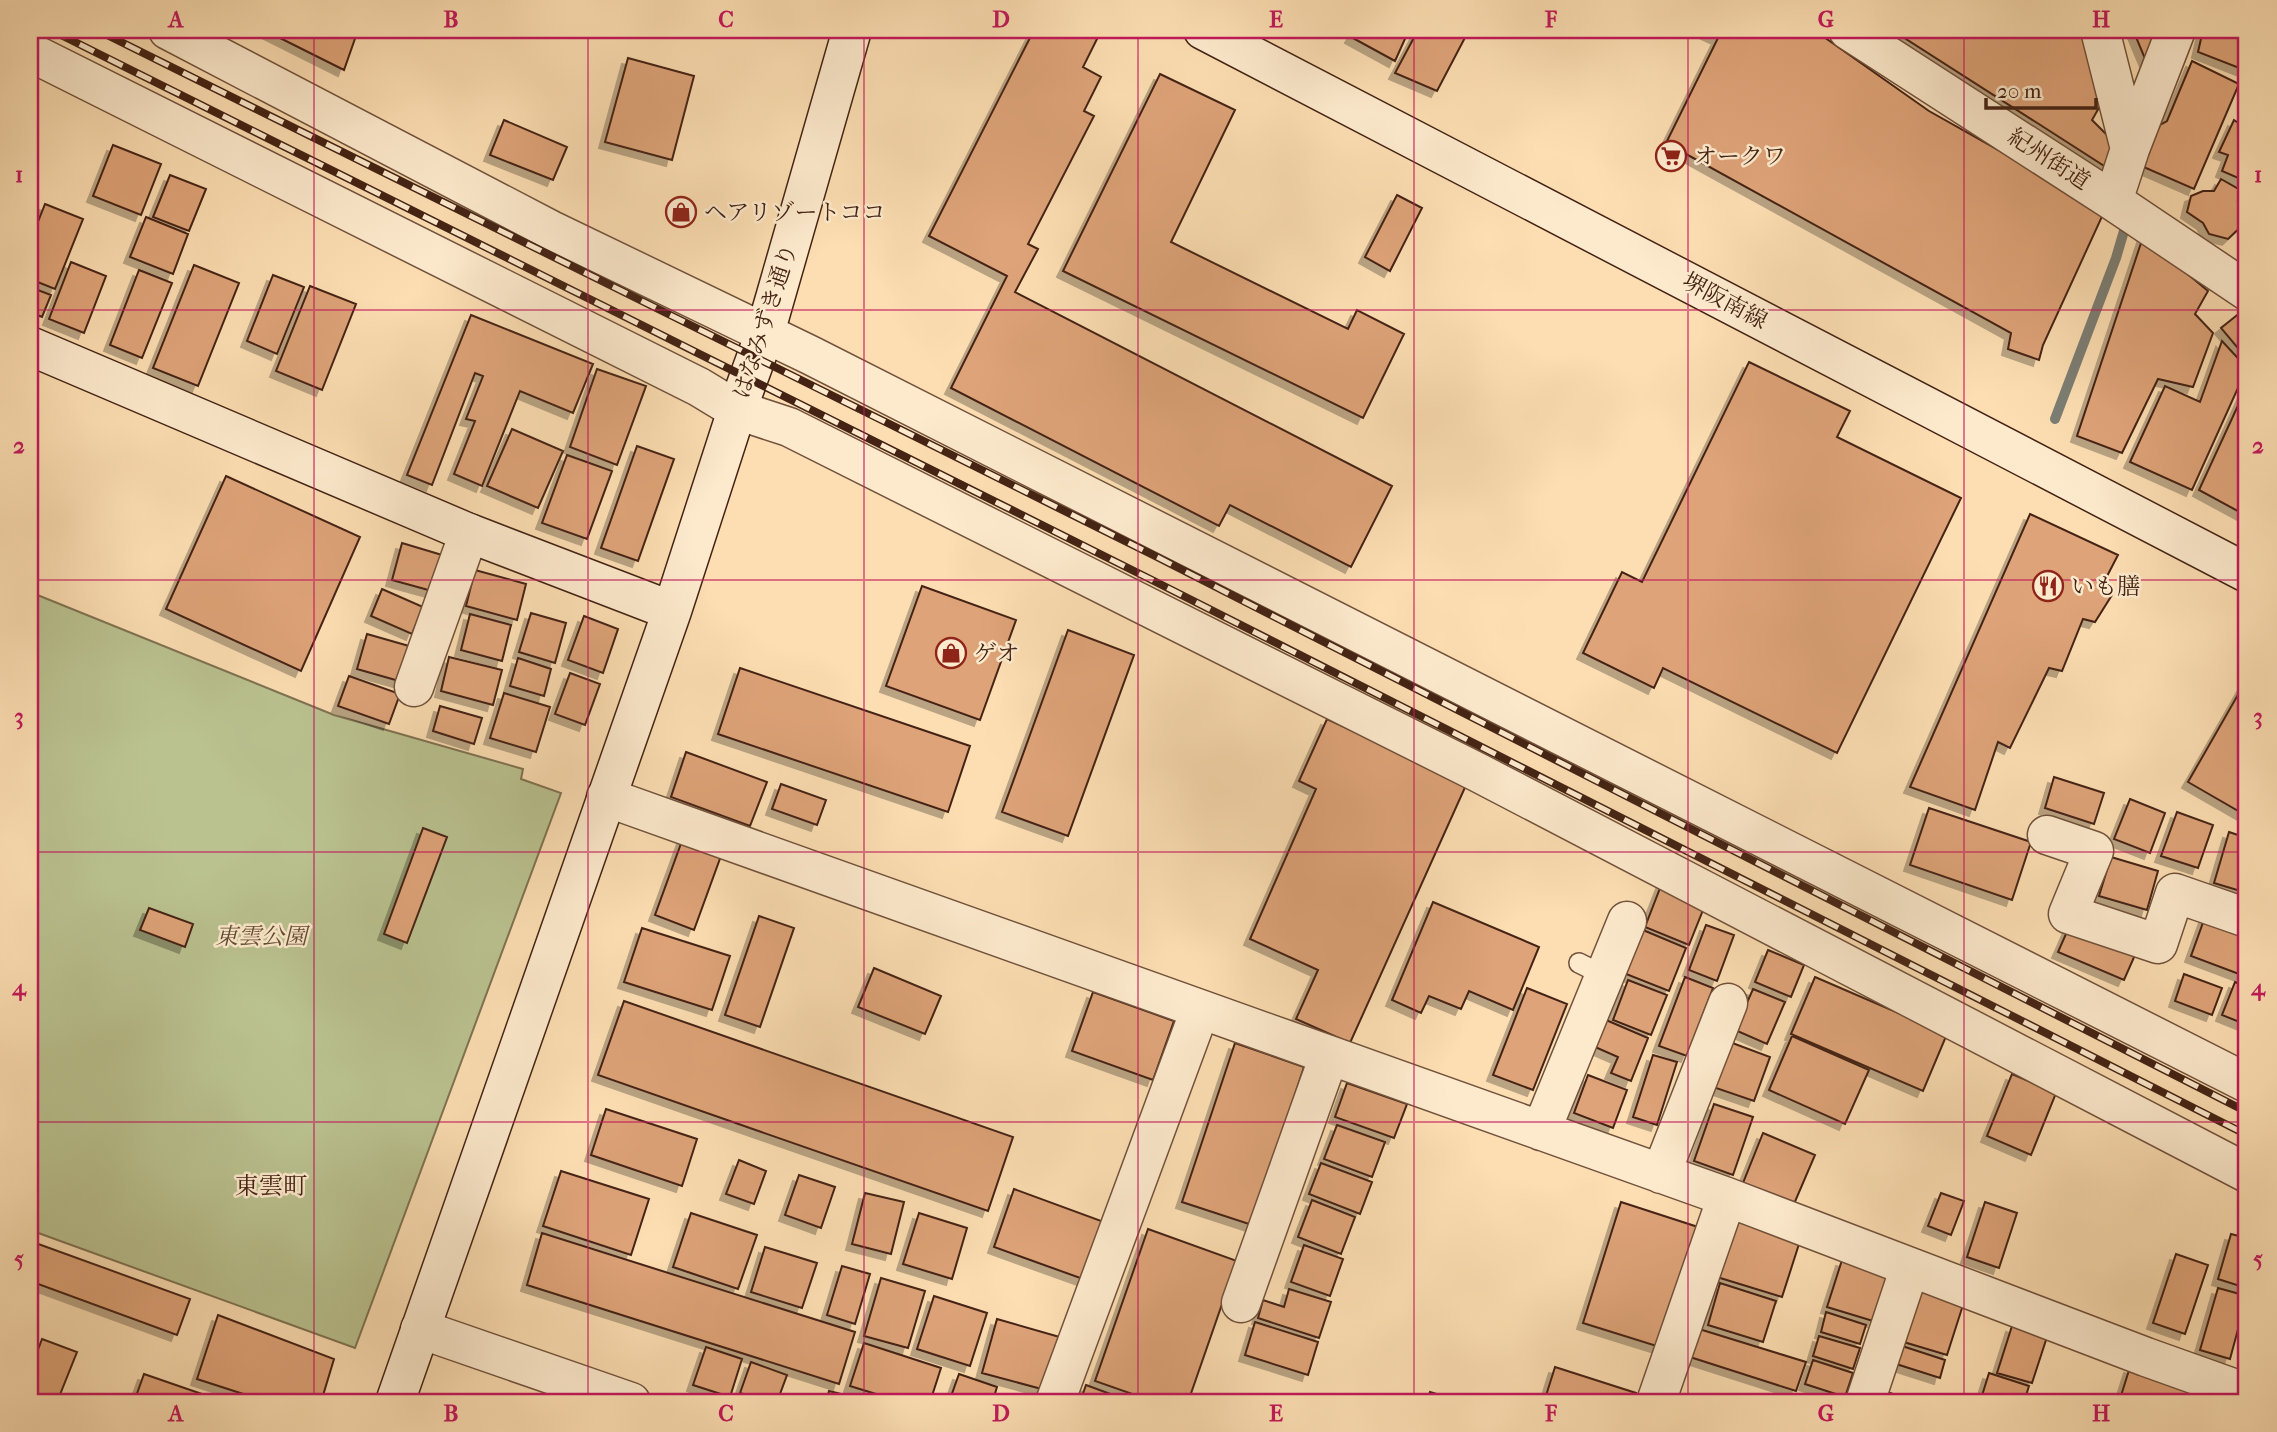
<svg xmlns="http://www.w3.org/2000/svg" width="2277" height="1432" viewBox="0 0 2277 1432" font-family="'IM FELL French Canon','Noto Serif JP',serif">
<defs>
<filter id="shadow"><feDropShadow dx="-6" dy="6" stdDeviation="0" flood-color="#0004"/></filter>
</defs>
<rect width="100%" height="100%" fill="#fcdeb2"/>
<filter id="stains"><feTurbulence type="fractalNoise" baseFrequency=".00286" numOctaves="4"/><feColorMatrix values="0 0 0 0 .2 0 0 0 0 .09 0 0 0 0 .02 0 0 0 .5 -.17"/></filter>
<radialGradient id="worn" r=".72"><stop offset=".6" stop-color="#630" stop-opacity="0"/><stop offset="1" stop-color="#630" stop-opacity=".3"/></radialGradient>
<path fill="#bac290" stroke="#7f7252" stroke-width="2" d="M30 592 334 715 523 769 521 779 561 793 355 1348 30 1230Z"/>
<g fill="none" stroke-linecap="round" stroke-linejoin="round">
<path stroke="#7c7e74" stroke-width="10" d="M2055 419 2116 258 2126 224"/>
</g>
<path fill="#dea378" stroke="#442314" stroke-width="2" filter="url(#shadow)" d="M264 30H358L344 70Z
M1034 30H1094L1100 33 1083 67 1101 77 1084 111 1094 116 1028 244 1038 249 1015 292 1392 486 1351 567 1230 505 1219 526 951 388 1007 276 929 236Z
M1355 30H1409L1395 61 1351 37Z
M1418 30H1469L1437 91 1395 73Z
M1701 30H1814L1929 111 2105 210 2043 345 2039 360 2008 349 2011 333 1666 143 1718 38Z
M1892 30H2089L2108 92 2092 120 2120 148 2109 169Z
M2133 30H2169L2151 73Z
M2203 30H2247V71L2198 52Z
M628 58 694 76 672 160 605 142Z
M2192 61 2239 84 2194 189 2139 165 2160 125 2167 121Z
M1160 74 1235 110 1171 242 1348 329 1357 310 1404 334 1363 418 1063 271Z
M504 120 567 147 553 180 490 155Z
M2234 120 2247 129V176L2245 181 2222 171 2228 155 2219 152Z
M113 145 161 164 141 215 93 196Z
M170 175 206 189 189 231 153 217Z
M2221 179 2242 191 2238 200 2247 204 2244 211 2247 213V221L2228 239 2209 234 2203 223 2187 212 2191 196 2203 191H2214Z
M1397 195 1422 208 1390 271 1365 257Z
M45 204 83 219 55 289 30 279V242Z
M146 217 188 234 173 274 130 257Z
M2143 237 2208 291 2195 314 2213 333 2193 387 2158 379 2122 453 2077 436Z
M71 262 106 276 84 333 49 319Z
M194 265 239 283 198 386 153 368Z
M139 270 172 283 142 358 110 345Z
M273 275 304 287 277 354 247 341Z
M310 286 356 304 322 390 276 371Z
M30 287 51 295 42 317 30 312Z
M2241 312 2247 317V359L2221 328Z
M471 315 593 364 573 413 520 391 482 486 454 474 475 421 466 419 483 376 475 373 432 485 407 475Z
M2222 341 2247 368 2192 490 2130 462 2165 386 2200 402Z
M1749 362 1850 411 1837 437 1961 498 1837 753 1663 668 1654 688 1583 653 1622 572 1642 582Z
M597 369 646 386 617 465 570 447Z
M2247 386V516L2199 490Z
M512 429 563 451 538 508 487 486Z
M637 446 674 459 638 561 601 548Z
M567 455 612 471 587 539 542 523Z
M226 476 360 537 301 671 166 609Z
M2030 514 2118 555 2104 582 2112 595 2095 622 2083 619 2062 671 2049 668 2010 748 1998 742 1975 810 1910 787Z
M402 543 442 555 432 591 392 580Z
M475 570 526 584 517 620 466 606Z
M922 586 1016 620 980 720 886 686Z
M382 589 423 607 412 634 371 616Z
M531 613 566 623 555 663 519 652Z
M470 614 511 625 502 661 461 650Z
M584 616 618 629 603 673 568 660Z
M1068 630 1134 655 1068 836 1002 812Z
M367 634 416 648 406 683 357 669Z
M449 657 502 670 493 705 441 691Z
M518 658 551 669 544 696 510 686Z
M740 668 970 746 948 812 718 734Z
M570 673 600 684 585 725 555 714Z
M349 676 400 694 389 724 338 706Z
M2247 679V816L2188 782Z
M504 693 550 707 536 752 490 738Z
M440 706 482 718 474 744 433 731Z
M1327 719 1467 783 1350 1043 1296 1019 1318 970 1250 939 1316 789 1299 781Z
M686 752 767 782 750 826 671 797Z
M2054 777 2104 793 2094 824 2045 808Z
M781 784 826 800 817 825 772 809Z
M2130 799 2165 813 2150 853 2114 839Z
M1929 808 2031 842 2012 900 1910 865Z
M2177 812 2213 825 2198 868 2161 856Z
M423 828 447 837 407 943 384 934Z
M2229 832 2247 838V893L2214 883Z
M683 838 722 853 694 930 655 915Z
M2111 857 2158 871 2147 910 2099 896Z
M1662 883 1707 900 1689 945 1645 927Z
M1433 902 1539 947 1513 1010 1469 991 1461 1009 1429 996 1421 1013 1392 1000Z
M149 908 193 924 185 947 140 930Z
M759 916 794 928 760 1027 725 1015Z
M2205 917 2247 932V977L2191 956Z
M1706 925 1734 935 1717 981 1689 970Z
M2069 927 2135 955 2124 980 2058 952Z
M642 928 730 956 712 1010 624 982Z
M1643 930 1686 948 1669 991 1626 974Z
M1768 950 1804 965 1791 997 1755 982Z
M874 968 941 996 925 1034 858 1007Z
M2184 974 2222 988 2212 1015 2175 1001Z
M1685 977 1713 988 1687 1056 1659 1046Z
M1815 977 1947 1034 1923 1091 1791 1034Z
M1628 980 1667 995 1651 1035 1613 1020Z
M2235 982 2247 987V1025L2222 1015Z
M1527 988 1567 1004 1533 1090 1493 1075Z
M1753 989 1785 1002 1767 1044 1735 1030Z
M1093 992 1174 1021 1153 1080 1072 1051Z
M624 1001 1013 1137 988 1211 598 1075Z
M1606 1020 1648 1038 1631 1081 1611 1073 1618 1057 1595 1047Z
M1792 1036 1869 1070 1845 1124 1769 1090Z
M1727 1041 1770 1057 1754 1101 1710 1086Z
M1235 1043 1304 1067 1252 1225 1182 1202Z
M1653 1055 1677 1062 1657 1125 1633 1117Z
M2012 1074 2056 1093 2031 1155 1987 1136Z
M1588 1075 1627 1090 1613 1128 1574 1113Z
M1347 1083 1407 1104 1394 1138 1335 1117Z
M1714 1104 1753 1117 1733 1175 1694 1161Z
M606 1109 697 1139 682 1186 591 1155Z
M1337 1125 1385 1142 1372 1177 1324 1159Z
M1763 1133 1815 1155 1794 1204 1743 1183Z
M739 1160 766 1171 754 1204 726 1194Z
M1321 1163 1372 1182 1360 1214 1309 1194Z
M561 1171 649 1199 631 1255 543 1226Z
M799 1175 835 1187 821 1228 785 1215Z
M1014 1189 1104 1222 1083 1279 994 1247Z
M865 1193 904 1202 891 1254 852 1244Z
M1941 1193 1964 1201 1951 1235 1928 1226Z
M1312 1200 1355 1217 1341 1254 1298 1237Z
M1621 1202 1701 1228 1663 1348 1583 1323Z
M1985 1202 2017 1213 1999 1268 1967 1257Z
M691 1213 757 1235 738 1289 673 1267Z
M919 1213 967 1228 952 1279 903 1264Z
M1735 1221 1800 1241 1782 1297 1717 1277Z
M1148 1229 1237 1261 1188 1402H1155L1095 1381Z
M542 1233 855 1332 839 1384 527 1285Z
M2231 1234 2247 1238 2246 1288 2218 1279Z
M30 1241 190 1299 177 1335 30 1281Z
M1304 1245 1343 1259 1330 1296 1291 1282Z
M765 1247 817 1263 802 1308 751 1292Z
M2176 1254 2208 1265 2185 1334 2153 1323Z
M1842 1260 1888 1275 1873 1321 1827 1307Z
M842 1266 870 1274 855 1324 827 1315Z
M881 1278 925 1291 908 1348 864 1336Z
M1720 1283 1776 1301 1763 1342 1708 1325Z
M2218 1288 2247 1296 2230 1359 2200 1350Z
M1289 1289 1331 1302 1319 1338 1258 1318 1263 1300 1284 1307Z
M1913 1289 1963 1305 1947 1355 1897 1340Z
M934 1296 987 1313 970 1366 917 1349Z
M1826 1312 1866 1325 1860 1344 1821 1332Z
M218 1315 334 1359 321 1402H268L197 1379Z
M997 1319 1063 1338 1049 1391 982 1373Z
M1255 1322 1318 1342 1308 1375 1245 1355Z
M2012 1326 2047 1337 2032 1383 1997 1373Z
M1699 1329 1806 1362 1796 1391 1690 1357Z
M1819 1336 1860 1348 1853 1369 1813 1356Z
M42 1339 77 1352 57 1402H30V1371Z
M864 1343 941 1368 930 1402H902L850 1386Z
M1896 1344 1945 1360 1940 1378 1890 1362Z
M706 1347 742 1359 730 1397 693 1385Z
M1813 1360 1853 1373 1845 1397 1805 1384Z
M751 1362 787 1375 777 1402H769L740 1393Z
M1555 1367 1636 1393 1633 1402H1544Z
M2130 1367 2227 1402H2119Z
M1989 1373 2029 1386 2024 1402H1980Z
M144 1374 225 1402H134Z
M959 1374 997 1387 994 1397 1008 1402H949Z
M1086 1385 1132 1402H1080Z
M1877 1389 1919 1402H1872Z
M829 1391 873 1402H826Z
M1430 1392 1463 1402H1426Z"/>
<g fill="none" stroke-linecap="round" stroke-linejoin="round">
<g stroke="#72523c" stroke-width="22">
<path id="lane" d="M1579 963 1605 976"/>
</g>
<g stroke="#72523c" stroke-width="41">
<path id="street" d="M168 30 551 230 810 355 2247 1083
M1848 30 2113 201 2247 291
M2100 30 2130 149 2113 201
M30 52 699 387 737 410 789 427 1479 773 2247 1173
M2130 149 2176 30
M414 687 469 533
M606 797 1727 1197 2146 1357 2247 1393
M2047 835 2094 851 2068 914 2158 944 2175 893 2247 918
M1541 1131 1627 921
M1661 1174 1728 1003
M1241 1303 1329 1056
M420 1329 631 1402
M1055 1402 1200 1010
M1656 1402 1727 1197
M1865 1402 1910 1267"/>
</g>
<g stroke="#442314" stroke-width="41">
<path id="secondary" d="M1203 30 2247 573
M30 346 469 533 672 611
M395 1402 672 611 737 410 765 333 852 30"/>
</g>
<use href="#lane" stroke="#fdeacd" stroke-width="19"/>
<use href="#street" stroke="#fdeacd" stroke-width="38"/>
<use href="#secondary" stroke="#fdeacd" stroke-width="38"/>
<g stroke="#442314" stroke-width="8">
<path id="rail" d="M51 30 1148 578 2247 1135
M97 30 1157 557 2247 1112"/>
</g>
<use href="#rail" stroke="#fdeacd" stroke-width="5" stroke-dasharray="16" stroke-linecap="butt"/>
</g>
<path fill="none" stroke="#c2185b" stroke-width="2" stroke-opacity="0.55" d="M314 30V1402M588 30V1402M864 30V1402M1138 30V1402M1414 30V1402M1688 30V1402M1964 30V1402M30 310H2247M30 580H2247M30 852H2247M30 1122H2247"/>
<defs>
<g id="supermarket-ring" transform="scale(1.575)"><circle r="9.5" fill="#fdeacd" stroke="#8f2418" stroke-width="1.5"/><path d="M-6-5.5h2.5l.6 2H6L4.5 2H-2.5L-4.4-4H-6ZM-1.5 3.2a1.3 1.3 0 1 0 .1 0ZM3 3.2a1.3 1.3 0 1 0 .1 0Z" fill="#8f2418"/></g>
<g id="shop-ring" transform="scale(1.575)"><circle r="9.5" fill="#fdeacd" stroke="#8f2418" stroke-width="1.5"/><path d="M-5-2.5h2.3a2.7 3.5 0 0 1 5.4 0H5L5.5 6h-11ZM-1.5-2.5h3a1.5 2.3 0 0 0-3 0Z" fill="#8f2418"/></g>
<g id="restaurant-ring" transform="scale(1.575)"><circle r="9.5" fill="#fdeacd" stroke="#8f2418" stroke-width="1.5"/><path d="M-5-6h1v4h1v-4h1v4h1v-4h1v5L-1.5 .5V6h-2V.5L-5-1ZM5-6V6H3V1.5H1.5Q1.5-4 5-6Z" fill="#8f2418"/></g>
</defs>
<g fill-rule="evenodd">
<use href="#supermarket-ring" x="1671" y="156"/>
<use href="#shop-ring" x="681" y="212"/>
<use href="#restaurant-ring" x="2048" y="586"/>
<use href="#shop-ring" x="951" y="653"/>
</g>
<g text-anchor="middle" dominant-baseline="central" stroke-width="5" stroke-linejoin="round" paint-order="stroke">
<g font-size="23" fill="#442314" stroke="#fdeacd" text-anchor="start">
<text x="1694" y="156">オークワ</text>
<text x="704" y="212">ヘアリゾートココ</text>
<text x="2071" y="586">いも膳</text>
<text x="974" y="653">ゲオ</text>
</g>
<g font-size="23" fill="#442314" stroke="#fdeacd">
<text transform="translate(2049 159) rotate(33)">紀州街道</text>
<text transform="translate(1725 301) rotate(28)">堺阪南線</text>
<text transform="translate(765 321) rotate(-72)">はなみずき通り</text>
</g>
<g font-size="23" font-style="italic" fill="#624b33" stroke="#fdeacd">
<text x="261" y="936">東雲公園</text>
</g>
<g font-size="24" fill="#442314" stroke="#fdeacd">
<text x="271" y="1186">東雲町</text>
</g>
</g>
<rect width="2277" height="1432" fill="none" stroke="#fcdeb2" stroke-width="77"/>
<path d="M1986 98v10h110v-10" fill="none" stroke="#442314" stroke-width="3.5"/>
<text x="1997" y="98" font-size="21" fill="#442314" stroke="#fdeacd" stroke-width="5" paint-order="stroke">20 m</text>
<rect x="38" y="38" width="2200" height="1356" fill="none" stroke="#c2185b" stroke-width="2.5"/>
<g font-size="23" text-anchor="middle" font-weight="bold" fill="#c2185b">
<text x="176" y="27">A</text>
<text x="451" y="27">B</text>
<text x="726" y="27">C</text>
<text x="1001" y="27">D</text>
<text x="1276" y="27">E</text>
<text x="1551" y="27">F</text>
<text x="1826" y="27">G</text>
<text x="2101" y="27">H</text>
<text x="19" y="182">1</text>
<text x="2258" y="182">1</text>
<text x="19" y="453">2</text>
<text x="2258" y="453">2</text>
<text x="19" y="724">3</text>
<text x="2258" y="724">3</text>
<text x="19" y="995">4</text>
<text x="2258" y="995">4</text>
<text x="19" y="1266">5</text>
<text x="2258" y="1266">5</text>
<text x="176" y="1421">A</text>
<text x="451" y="1421">B</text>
<text x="726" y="1421">C</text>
<text x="1001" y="1421">D</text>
<text x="1276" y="1421">E</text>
<text x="1551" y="1421">F</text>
<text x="1826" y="1421">G</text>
<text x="2101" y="1421">H</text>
</g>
<rect width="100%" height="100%" filter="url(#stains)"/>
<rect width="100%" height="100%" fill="url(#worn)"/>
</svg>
